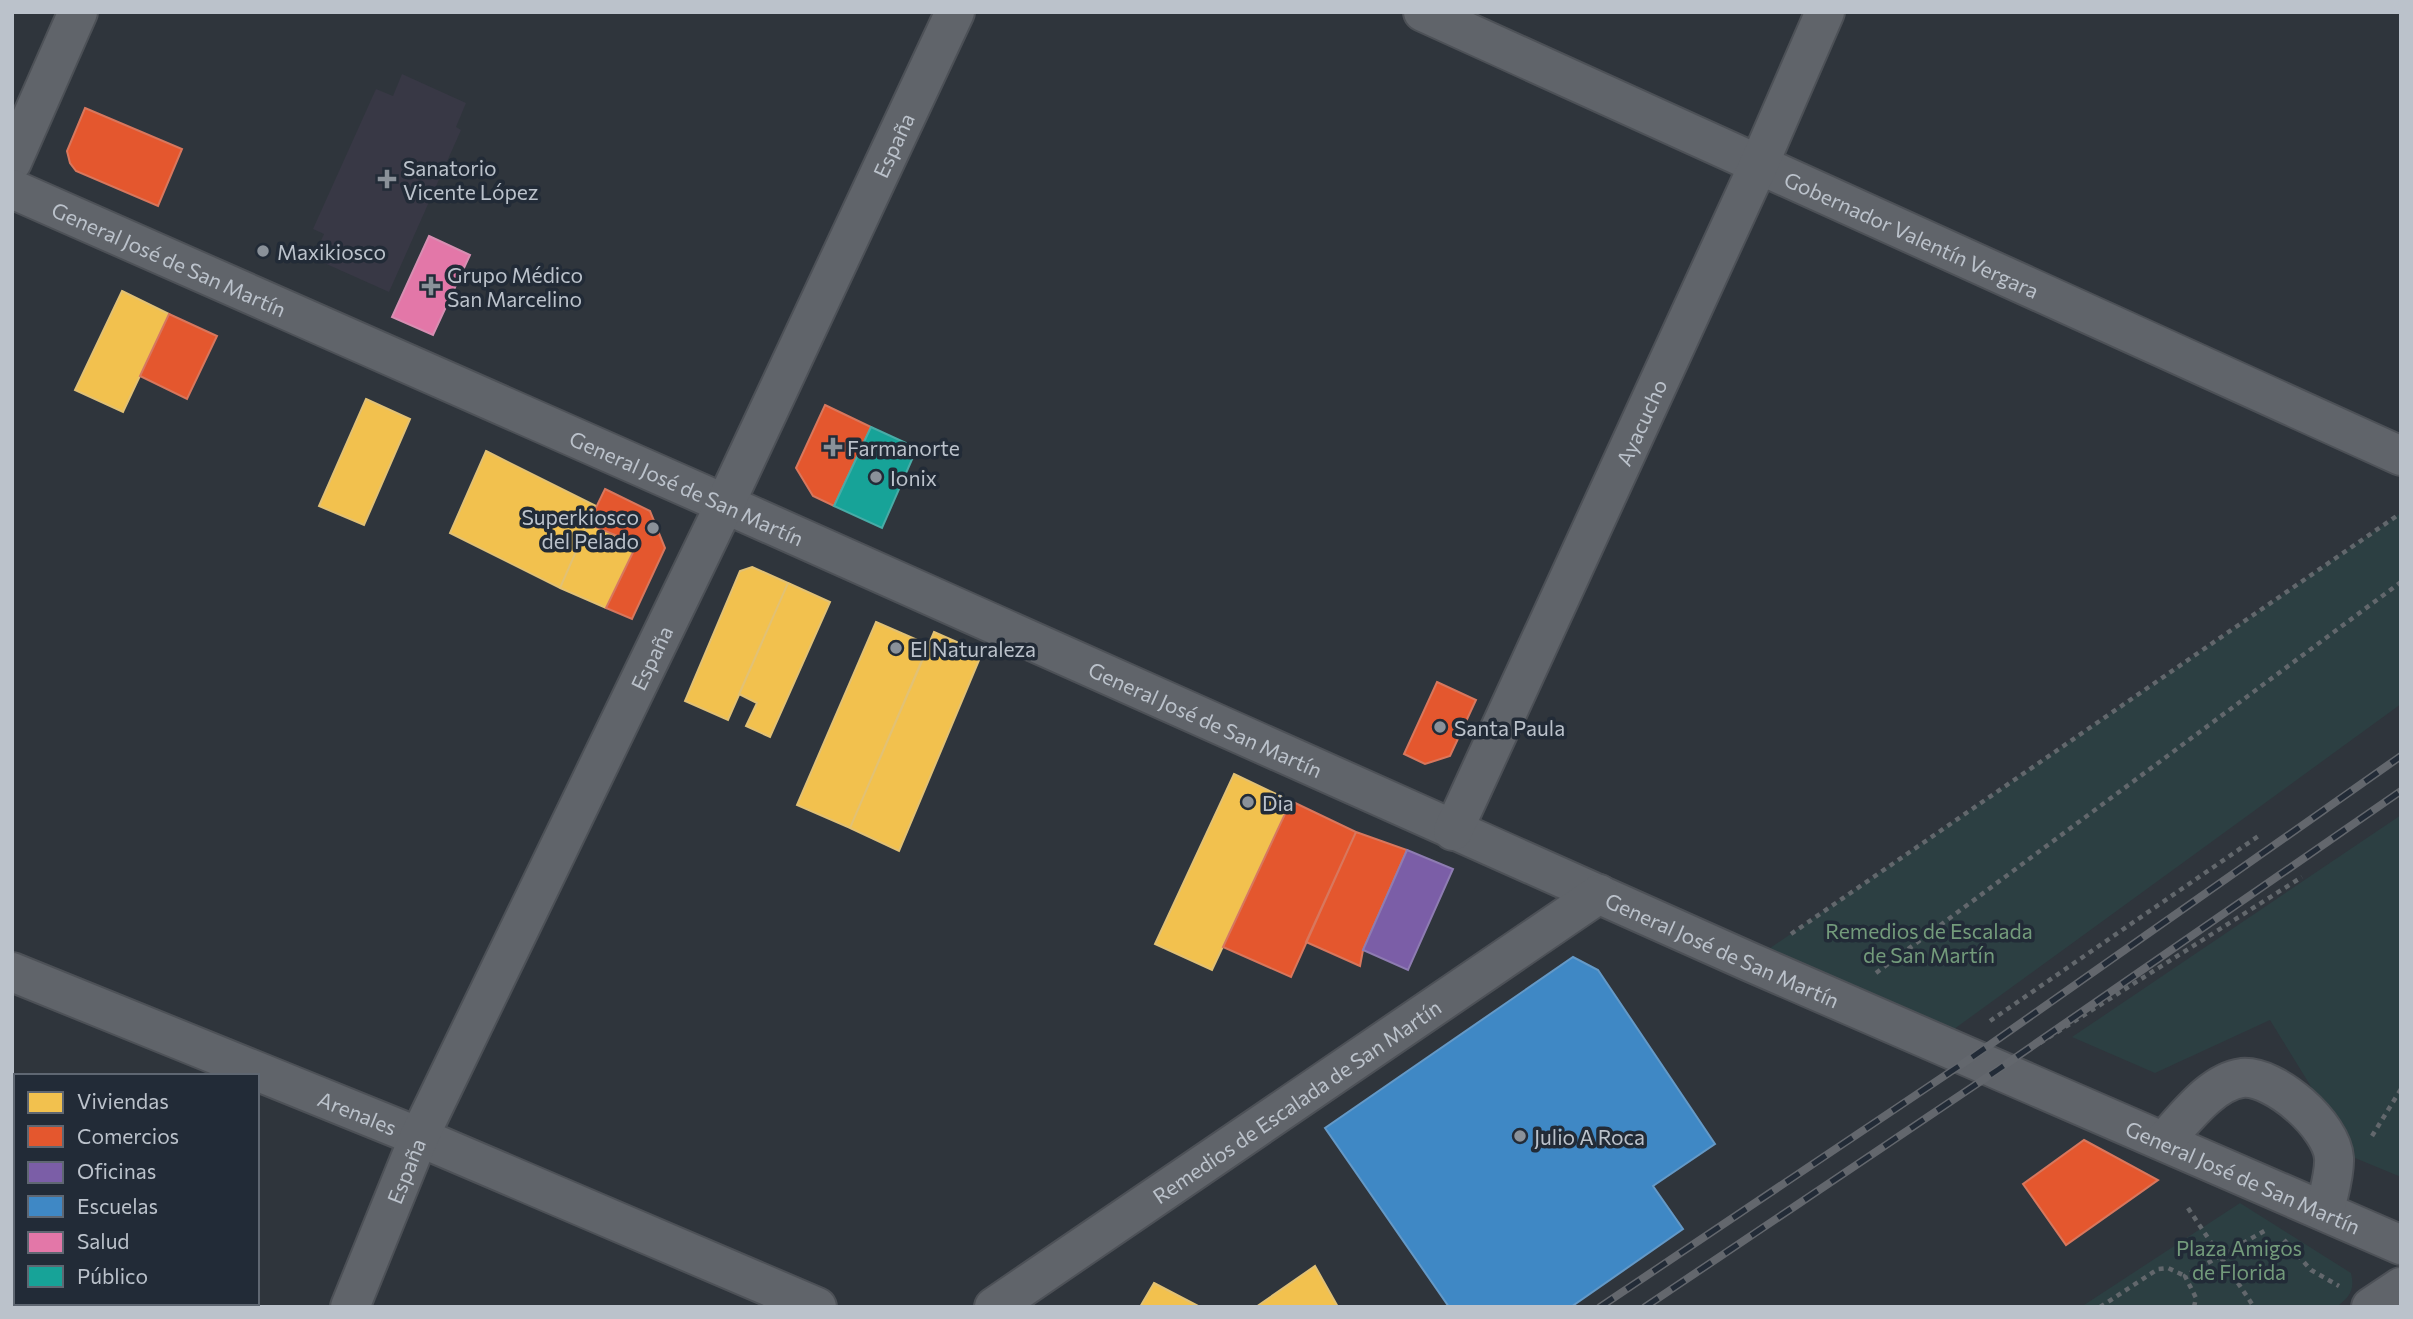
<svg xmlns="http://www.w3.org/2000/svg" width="2413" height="1319" viewBox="0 0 2413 1319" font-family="Commissioner,sans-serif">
<rect width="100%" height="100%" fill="#2f353c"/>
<path fill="#383845" d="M402 74 466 103 456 127 461 130 389 292 313 258 324 234 313 229 376 89 393 96Z"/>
<path fill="#2c3f42" d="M2401 513V704L1935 1043 1750 962Z
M2401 815V1177L2355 1158 2270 1020 2155 1073 2072 1037Z
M2240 1203 2351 1273C2355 1290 2350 1297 2336 1307H2081Z"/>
<path fill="#f2c14e" stroke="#e2c174" stroke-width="2" d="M122 291 169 314 123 412 75 390Z
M366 399 410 419 364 525 319 506Z
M486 451 596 506 560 588 450 533Z
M588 524 637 544 606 608 560 588Z
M752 567 788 583 728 720 685 701 740 571Z
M788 583 830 602 770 737 746 726 757 703 739 694Z
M876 622 929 645 850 828 797 805Z
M934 632 982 653 899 851 850 828Z
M1234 774 1291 801 1212 970 1155 944Z
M1315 1266 1338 1307H1256Z
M1154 1283 1200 1307H1140Z"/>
<path fill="#e4572e" stroke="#d8775d" stroke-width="2" d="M85 108 182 149 158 206 76 171 70 163 67 151Z
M169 314 217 336 187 399 140 376Z
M825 405 871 427 834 506 813 496 796 468Z
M605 489 650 511 665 548 632 619 606 608 637 544 588 524Z
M1437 682 1476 700 1450 756 1425 764 1404 754Z
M1291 801 1356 832 1291 977 1223 947Z
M1356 832 1407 850 1363 950 1360 966 1306 942Z
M2084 1140 2158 1180 2066 1245 2023 1184Z"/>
<path fill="#7b5ea7" stroke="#8e7cb2" stroke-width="2" d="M1407 850 1453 869 1408 970 1363 950Z"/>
<path fill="#3f88c5" stroke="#6499c7" stroke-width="2" d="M1573 957 1598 970 1715 1144 1653 1186 1683 1229 1571 1307H1449L1325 1128Z"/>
<path fill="#e377a8" stroke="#d78eb2" stroke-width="2" d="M429 236 470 255 433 335 392 317Z"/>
<path fill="#17a398" stroke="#48aca7" stroke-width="2" d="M871 427 917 448 882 528 834 506Z"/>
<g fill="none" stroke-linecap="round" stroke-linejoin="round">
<g stroke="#4d5157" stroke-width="42">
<g id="minor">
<path id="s1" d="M1423 12 2401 456"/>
<path d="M12 162 78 12"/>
<path id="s2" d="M12 189 725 504 1750 962 2401 1245"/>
<path id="s3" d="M1453 831 1759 164 1825 12"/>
<path id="s4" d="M12 972 419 1137 817 1307"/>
<path d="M2164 1141C2184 1120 2211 1082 2242 1078 2275 1075 2332 1126 2334 1158 2335 1174 2328 1195 2325 1211"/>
<path id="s5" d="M350 1307 419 1137 725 504 955 12"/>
<path id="s6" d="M994 1307 1599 894"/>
<path d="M2371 1307 2401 1287"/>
</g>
</g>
<path stroke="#62676c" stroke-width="4.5" stroke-dasharray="5 5" stroke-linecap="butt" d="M1791 934 2401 513
M1876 973 2401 582
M1990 1021 2260 835
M2040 1043 2302 877
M2372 1136 2401 1089
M2188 1208 2254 1307
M2284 1240 2311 1270 2339 1286
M2100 1307 2158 1269 2168 1268 2185 1276
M2194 1307 2196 1298 2185 1276 2266 1230"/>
<use href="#minor" stroke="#60646a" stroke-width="38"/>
<g stroke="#63676d" stroke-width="8">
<path id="rail" d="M1600 1307 1971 1058 2401 756
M1645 1307 1999 1069 2401 791"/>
</g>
<use href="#rail" stroke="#222b37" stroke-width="5" stroke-dasharray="16" stroke-linecap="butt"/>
</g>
<g fill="#8a9199" stroke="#222b37" stroke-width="2.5">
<path d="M383.5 168.5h7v7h7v7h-7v7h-7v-7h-7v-7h7z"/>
<circle cx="263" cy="251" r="7"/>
<path d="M427.5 275.5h7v7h7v7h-7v7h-7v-7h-7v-7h7z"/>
<path d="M829.5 436.5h7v7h7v7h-7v7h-7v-7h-7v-7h7z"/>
<circle cx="876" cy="477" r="7"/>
<circle cx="653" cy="528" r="7"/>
<circle cx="896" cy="648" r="7"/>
<circle cx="1440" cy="727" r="7"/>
<circle cx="1248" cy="802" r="7"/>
<circle cx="1520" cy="1136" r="7"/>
</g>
<g text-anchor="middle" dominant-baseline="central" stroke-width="7" stroke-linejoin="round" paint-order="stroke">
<g font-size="21" fill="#bbc2cb" stroke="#222b37">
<text stroke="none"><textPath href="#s5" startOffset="1283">España</textPath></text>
<text stroke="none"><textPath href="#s1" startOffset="537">Gobernador Valentín Vergara</textPath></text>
<text stroke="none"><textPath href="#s2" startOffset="172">General José de San Martín</textPath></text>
<text stroke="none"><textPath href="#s3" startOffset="450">Ayacucho</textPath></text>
<text stroke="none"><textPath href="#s2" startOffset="738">General José de San Martín</textPath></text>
<text stroke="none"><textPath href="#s5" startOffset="716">España</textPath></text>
<text stroke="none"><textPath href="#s2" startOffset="1306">General José de San Martín</textPath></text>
<text stroke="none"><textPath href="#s2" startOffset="1872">General José de San Martín</textPath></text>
<text stroke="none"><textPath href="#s6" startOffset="366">Remedios de Escalada de San Martín</textPath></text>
<text stroke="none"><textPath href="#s4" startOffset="373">Arenales</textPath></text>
<text stroke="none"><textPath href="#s5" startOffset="147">España</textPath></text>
<text stroke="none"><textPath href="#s2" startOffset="2440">General José de San Martín</textPath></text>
</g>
<g font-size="21" fill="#bbc2cb" stroke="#222b37" text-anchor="start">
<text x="403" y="167">Sanatorio<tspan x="403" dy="24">Vicente López</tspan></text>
<text x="277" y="251">Maxikiosco</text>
<text x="447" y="274">Grupo Médico<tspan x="447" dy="24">San Marcelino</tspan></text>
<text x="847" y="447">Farmanorte</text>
<text x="890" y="477">Ionix</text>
<text x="639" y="516" text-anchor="end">Superkiosco<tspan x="639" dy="24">del Pelado</tspan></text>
<text x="910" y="648">El Naturaleza</text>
<text x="1454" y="727">Santa Paula</text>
<text x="1262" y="802">Dia</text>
<text x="1534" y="1136">Julio A Roca</text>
</g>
<g font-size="21" fill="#739b7b" stroke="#222b37">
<text x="1929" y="930">Remedios de Escalada<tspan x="1929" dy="24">de San Martín</tspan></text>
<text x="2239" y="1247">Plaza Amigos<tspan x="2239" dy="24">de Florida</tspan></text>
</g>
</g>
<rect width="2413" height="1319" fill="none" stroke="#bbc2cb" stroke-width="28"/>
<rect x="14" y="1074" width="245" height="231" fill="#222b37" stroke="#5f6772" stroke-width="2"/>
<rect x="28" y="1092" width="35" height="21" fill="#f2c14e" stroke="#5f6772" stroke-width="2"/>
<text x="77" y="1109" font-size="21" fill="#bbc2cb">Viviendas</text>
<rect x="28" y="1126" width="35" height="21" fill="#e4572e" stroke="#5f6772" stroke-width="2"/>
<text x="77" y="1144" font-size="21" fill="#bbc2cb">Comercios</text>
<rect x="28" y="1162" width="35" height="21" fill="#7b5ea7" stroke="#5f6772" stroke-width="2"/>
<text x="77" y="1179" font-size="21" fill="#bbc2cb">Oficinas</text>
<rect x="28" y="1196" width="35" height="21" fill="#3f88c5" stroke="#5f6772" stroke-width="2"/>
<text x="77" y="1214" font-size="21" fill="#bbc2cb">Escuelas</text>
<rect x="28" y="1232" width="35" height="21" fill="#e377a8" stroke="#5f6772" stroke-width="2"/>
<text x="77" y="1249" font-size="21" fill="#bbc2cb">Salud</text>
<rect x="28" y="1266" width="35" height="21" fill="#17a398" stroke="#5f6772" stroke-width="2"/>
<text x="77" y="1284" font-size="21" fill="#bbc2cb">Público</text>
</svg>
